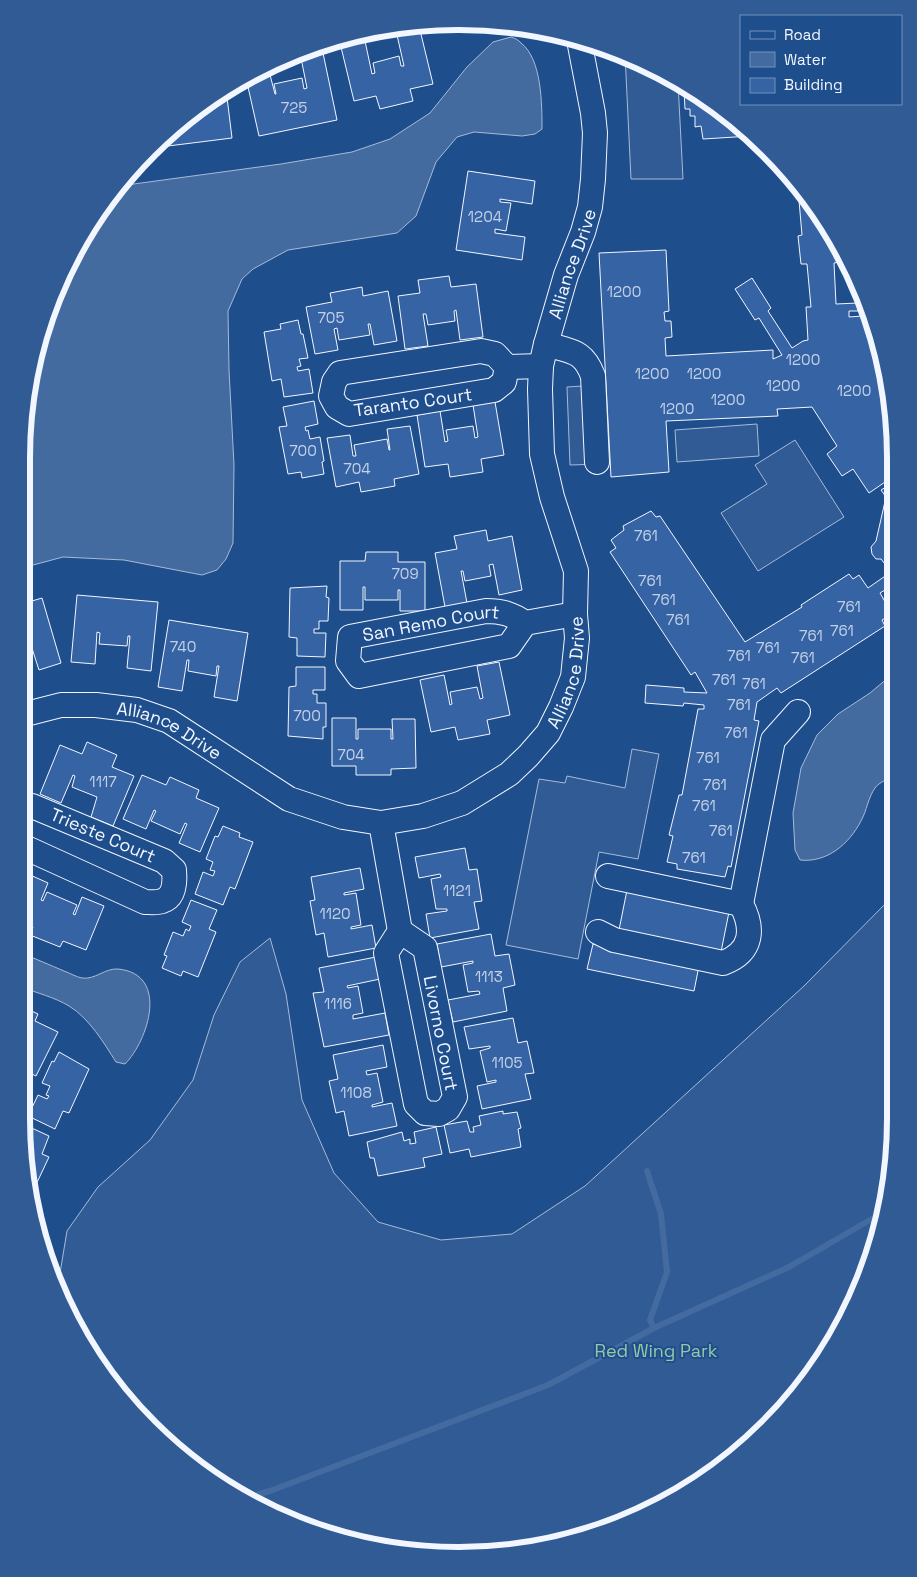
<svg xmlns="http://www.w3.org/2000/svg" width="917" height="1577" viewBox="0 0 917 1577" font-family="'Space Grotesk',sans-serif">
<rect width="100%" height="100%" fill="#1f4e8c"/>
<path fill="#305b95" stroke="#a8bbd7" d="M625 54 678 83 683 179H631Z
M598 385 601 464 570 465 567 387Z
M757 424 759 456 677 462 675 430Z
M795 440 844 517 758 571 721 513 767 484 755 465Z
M632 749 659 754 638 859 599 852 578 959 506 945 539 779 565 783 567 776 625 788Z
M895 894V1147L873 1259 822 1361 747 1447 626 1523 487 1555 345 1541 215 1482 111 1384 58 1285 67 1231 98 1187 150 1140 193 1080 214 1015 240 962 270 938 286 994 302 1100 334 1173 378 1222 441 1240 512 1234 585 1186 804 986Z"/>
<path fill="#446ba0" stroke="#a8bbd7" d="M511 37C514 38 519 40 521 43 542 59 542 105 542 129L535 134 522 136 474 132 457 137 436 162 416 216 397 233 288 250 253 269 242 279 228 311 229 370 234 465 233 543 226 559 217 570 202 575 124 560 63 557 22 568V430L45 318 95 216 119 186 281 164 352 152 390 139 430 113 467 67 493 42Z
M895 672V775C889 779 879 782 875 788 868 798 867 810 861 821 849 844 827 863 800 860L795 850 793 813 801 768 817 735 838 714 870 693Z
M21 953C36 959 50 965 64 971 70 973 76 977 82 978 95 980 105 968 118 969 170 974 148 1041 125 1064L116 1062C104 1043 89 1018 69 1006 54 997 37 993 21 987Z"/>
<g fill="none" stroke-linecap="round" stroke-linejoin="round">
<path stroke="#446ba0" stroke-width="6" d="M647 1171 661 1214 667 1272 650 1320 654 1328
M249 1497 270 1491 548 1385 654 1328 789 1267 882 1213"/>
</g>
<path fill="#3563a3" stroke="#f2f6ff" d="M420 30 433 84 410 89 413 101 380 109 376 96 354 101 341 47 365 41 372 74 375 73 373 63 399 56 401 66H404L397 35Z
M323 53 337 120 259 136 246 78 268 67 275 94H276L274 84 302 78 304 89 307 88 301 58Z
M226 89 232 138 152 148 215 95Z
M691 89 694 91 695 98 700 97V94L701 95 751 136 703 139 701 126 695 127V116H690V109H685L684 90Z
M468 171 535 181 532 204 500 199V202L511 203 506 231 495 229V233L525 237 522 260 456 250Z
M798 189 837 240 845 258V261L834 263 836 304 858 303V311H849V317L862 316V309H868L873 318 895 430V499L885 543 889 550 886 552 895 566V584L880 593 892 614 882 620 885 626 781 693 777 688 757 702 754 720 759 721 731 867 728 866 725 877 677 869V864L667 862 673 836 669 835 679 795H682L698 709H704V705L684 703 683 706 645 703 646 685 684 688V692L707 693 695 672 691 675 610 552 616 548 611 540 624 530 623 526 651 511 656 517 660 516 745 642 802 607 801 605 849 574 853 579 859 575 868 588 891 572 881 559H876L872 554 871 547 876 541 886 497 881 490 891 484 888 480 869 493 853 469 842 476 827 454 837 446 812 407 777 409 778 416 666 421 669 472 611 477 599 253 666 250 669 311 664 312 665 321H671L672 337 665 338 666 356 773 350V359L782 355 759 318 755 320 735 289 752 278 771 308 768 311 792 348 803 341 808 340 806 307H811L807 264H801L798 236 802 235Z
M449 276 451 287 476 284 483 337 460 340 456 310 454 311 455 321 428 325 426 314H423L428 346 405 349 398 296 420 293 418 280Z
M362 287 363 296 388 291 397 341 374 345 370 324H368L370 335 339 340 337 328 334 329 338 350 315 354 306 307 332 302 330 293Z
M298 320 301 334H303L308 358 299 359 301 366 297 367 298 371 309 369 313 393 284 397 281 379 272 381 264 332 281 329 280 324Z
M314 401 318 424 305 427 306 431 308 430 310 439 320 437 324 461 322 462 324 474 302 478 301 472 288 474 279 427 287 426 283 407Z
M495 402 504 455 481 459 483 472 450 477 448 464 425 467 417 415 440 411 445 442 448 441 446 430 473 426 475 438 478 437 473 405Z
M410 426 419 474 394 479 395 486 361 492 359 482 336 487 327 438 350 435 353 456H356L354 445 387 439 389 450H390L387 429Z
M486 530 488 541 512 536 522 590 499 595 493 564 489 565 491 576 465 581 463 571H461L467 603 445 607 435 553 457 549 454 536Z
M366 552H398V562H425V611H400V590H398V600H365V587H363V610H340V561H365Z
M327 586 326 597 329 598 328 621H319V629H314V633H326L325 657 297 656V638L289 637 290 588Z
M77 595 158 602 151 671 127 668 130 636H128L127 646 99 644 100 633 97 632 95 664 71 662Z
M42 598 61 663 39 670 29 639 28 640 31 651 22 654V604Z
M169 620 248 633 237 701 214 697 219 666H217L216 676 188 671 189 660H187L182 691 158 687Z
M499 662 510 715 487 720 490 734 458 740 455 727 431 732 420 680 444 675 450 705 452 704 450 692 477 687 480 699 483 698 477 666Z
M296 667H325V690H313V694H317V703H326V727H323V739L288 736 289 687 296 686Z
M332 718H356V739H358V729H391V739H393L392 719H415L416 768 391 769V775H356V766H332Z
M87 742 117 755 112 767 134 776 113 826 91 817 97 797 72 787 75 776 73 775 61 803 40 794 60 745 82 754Z
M142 775 166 785 170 777 199 790 196 798 219 808 200 852 179 843 187 824 185 823 180 834 151 821 156 811 154 810 146 829 123 819Z
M223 826 240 833 239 837 253 842 235 889 230 887 223 905 195 894 203 872 213 876 215 871 210 870 213 862 206 859 215 836 218 837Z
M465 848 469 870 477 869 482 901 474 902 479 929 430 938 426 914 447 911V909H436L431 879 441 877 440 874 419 878 415 857Z
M360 868 364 889 344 893V895L356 893 361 925 351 927V929L372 925 376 948 328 957 324 933 316 935 310 901 315 900 311 877Z
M28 874 48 883 41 900 43 901 47 892 77 905 73 914 75 915 82 897 104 906 86 950 63 941 60 947 30 935 33 927 22 922V889Z
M627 890 729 912 721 952 619 930Z
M191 900 217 910 209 929 216 932 198 977 183 971 181 976 162 968 167 956 164 955 173 932 183 936 186 929 189 931 191 926 182 922Z
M491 934 495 956 509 954 515 985 503 988 507 1011 453 1022 448 1000 480 994 479 991 468 992 463 965 473 963V961L441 967 437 944Z
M593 944 699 966 694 991 587 969Z
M376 957 380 979 347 986 348 988 358 986 363 1013 353 1015V1019L385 1013 389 1035 324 1047 313 993 324 992 319 968Z
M21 1006 38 1014 35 1021 58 1032 36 1076 21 1069V1054L24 1047 23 1046 21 1049Z
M513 1018 518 1043 527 1041 534 1073 525 1074 531 1099 482 1109 477 1086 496 1082V1080L487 1082 480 1051 490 1048V1046L469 1049 464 1027Z
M383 1045 387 1067 366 1071 367 1075 377 1073 383 1102 372 1105V1107L392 1103 397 1126 349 1136 344 1111 336 1113 329 1081 338 1079 333 1055Z
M59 1052 89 1069 69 1113 63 1111 55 1129 28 1116 38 1095 47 1099 49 1096 46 1095 50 1086 42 1083 52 1061 54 1062Z
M503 1111V1114L517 1112 521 1128 518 1129 521 1147 471 1157 469 1149 450 1153 444 1125 467 1121 470 1132H474L473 1127 481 1125 479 1116Z
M23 1124 49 1136 42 1154 49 1157 33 1191Z
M436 1127 442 1154 423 1158 425 1167 378 1176 374 1158H370L367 1142 402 1132 404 1141 410 1139V1144L416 1143 414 1132Z"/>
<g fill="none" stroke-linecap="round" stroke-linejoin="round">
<g stroke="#f2f6ff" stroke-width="26">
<g id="minor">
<path d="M546 344C570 352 583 349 593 376L597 462"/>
<path d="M507 367 504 382 494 390 349 414 337 407 331 396 334 382 340 373 481 351 495 354 507 367 541 366"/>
<path id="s1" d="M525 623 509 646 359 676 348 661 350 637 486 611C502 611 512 614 525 623L575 614"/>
<path id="s2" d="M22 715 61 705H96L137 710 169 721 289 799 343 817 381 823 423 816 462 803 509 774 528 756 548 733 561 707 573 677 577 638 575 614 576 571 552 497 542 454 540 389 541 366 546 344 566 275 583 232 590 207 593 179 595 133 593 113 579 40"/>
<path d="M381 823 400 931 386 953 416 1104 425 1113 439 1114 448 1109 455 1097 425 948 400 931"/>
<path d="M22 846 145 902C150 902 157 903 162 901 175 897 175 881 174 870L164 861 32 806 22 810"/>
<path d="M608 876 741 904 773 740 798 712"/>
<path d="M598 932 614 940 723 963C753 952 754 928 741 904"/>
</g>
</g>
<use href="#minor" stroke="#1f4e8c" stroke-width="24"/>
</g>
<g text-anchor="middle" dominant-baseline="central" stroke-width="4" stroke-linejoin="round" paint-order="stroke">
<g font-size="15" fill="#c3d1e8">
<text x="294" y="107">725</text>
<text x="485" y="216">1204</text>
<text x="624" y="291">1200</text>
<text x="331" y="317">705</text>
<text x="803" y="359">1200</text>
<text x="652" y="373">1200</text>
<text x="704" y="373">1200</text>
<text x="783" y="385">1200</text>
<text x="854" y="390">1200</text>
<text x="728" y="399">1200</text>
<text x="677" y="408">1200</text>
<text x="303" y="450">700</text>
<text x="357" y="468">704</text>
<text x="646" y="535">761</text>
<text x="405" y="573">709</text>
<text x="650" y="580">761</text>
<text x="664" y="599">761</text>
<text x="849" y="606">761</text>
<text x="678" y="619">761</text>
<text x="842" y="630">761</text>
<text x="811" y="635">761</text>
<text x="183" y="646">740</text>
<text x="768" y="647">761</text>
<text x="739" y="655">761</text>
<text x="803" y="657">761</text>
<text x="724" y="679">761</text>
<text x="754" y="683">761</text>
<text x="739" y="704">761</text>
<text x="307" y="715">700</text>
<text x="736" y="732">761</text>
<text x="351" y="754">704</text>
<text x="708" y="757">761</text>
<text x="103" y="781">1117</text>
<text x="715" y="784">761</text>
<text x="704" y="805">761</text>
<text x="721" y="830">761</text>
<text x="694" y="857">761</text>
<text x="457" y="890">1121</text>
<text x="335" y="913">1120</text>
<text x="489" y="976">1113</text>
<text x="338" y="1003">1116</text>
<text x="507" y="1062">1105</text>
<text x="356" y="1092">1108</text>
</g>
<g font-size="18" fill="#f2f6ff" stroke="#1f4e8c">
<text stroke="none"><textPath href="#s2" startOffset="1069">Alliance Drive</textPath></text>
<text transform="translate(413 402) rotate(-8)">Taranto Court</text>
<text stroke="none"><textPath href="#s1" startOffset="306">San Remo Court</textPath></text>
<text stroke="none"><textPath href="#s2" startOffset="649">Alliance Drive</textPath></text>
<text stroke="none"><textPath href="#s2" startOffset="154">Alliance Drive</textPath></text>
<text transform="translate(103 835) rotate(23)">Trieste Court</text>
<text transform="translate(441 1033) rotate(79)">Livorno Court</text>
</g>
<g font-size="18" fill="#97c8a6" stroke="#1f4e8c">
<text x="656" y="1350">Red Wing Park</text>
</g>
</g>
<path d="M0 0H917V1577H0ZM458 30H459A428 428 0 0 1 887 458V1119A428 428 0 0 1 459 1547H458A428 428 0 0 1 30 1119V458A428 428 0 0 1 458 30Z" fill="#305b95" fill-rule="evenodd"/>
<path fill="none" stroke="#f2f6ff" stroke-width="6" d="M458 30H459A428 428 0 0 1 887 458V1119A428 428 0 0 1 459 1547H458A428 428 0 0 1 30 1119V458A428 428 0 0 1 458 30Z"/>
<rect x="740" y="15" width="162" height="90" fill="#1f4e8c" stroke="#7391ba"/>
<rect x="750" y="31" width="25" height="8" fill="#1f4e8c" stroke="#7391ba"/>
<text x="784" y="40" font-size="15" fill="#f2f6ff">Road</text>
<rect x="750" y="52" width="25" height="15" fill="#446ba0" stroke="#7391ba"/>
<text x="784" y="65" font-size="15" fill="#f2f6ff">Water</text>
<rect x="750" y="78" width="25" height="15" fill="#3563a3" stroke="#7391ba"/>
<text x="784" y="90" font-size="15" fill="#f2f6ff">Building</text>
</svg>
